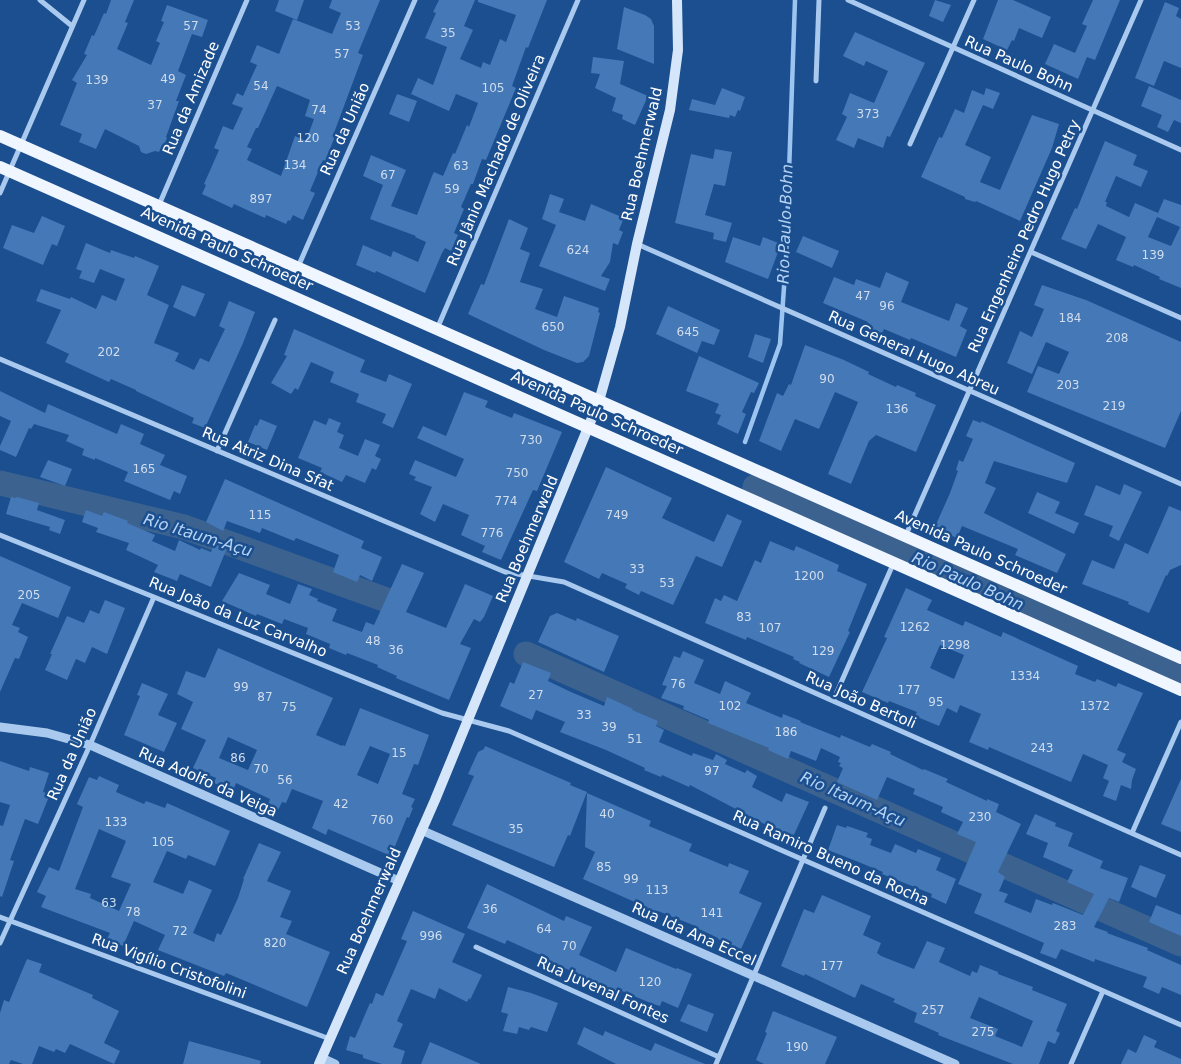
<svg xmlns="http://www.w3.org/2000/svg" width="1181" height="1064" viewBox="0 0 1181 1064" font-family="'DejaVu Sans',sans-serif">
<rect width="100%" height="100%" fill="#1b4f8f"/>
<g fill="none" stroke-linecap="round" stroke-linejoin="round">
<path stroke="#9cc4f0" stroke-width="4.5" d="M745 442 780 344 786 259 795 0"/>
<path stroke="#3c6290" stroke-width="25" d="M0 483 184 527 392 602
M755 487 1181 674
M526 654 1181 944"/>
</g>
<path fill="#4478b7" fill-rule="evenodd" d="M111 0H134L125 22 128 23 117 49 151 65 160 43 156 41 164 22 161 21 167 5 208 20 202 37 192 34 178 71 186 75 176 101H179L166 137 167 138 161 152 159 151V152L155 151 146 154 141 152 139 146 105 129 96 149 79 142 82 134 60 125 77 83 72 80 87 55 84 54 92 35 94 36 104 13 106 14Z
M279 0H304L297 20 275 11Z
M332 0H380L358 53 363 55 334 133 336 134 325 161 323 160 310 191 315 193 303 220 293 215 290 221 288 220 286 224 266 215 265 218 234 204 232 208 202 194 206 185 204 184 219 150 214 148 223 126 233 130 243 108 232 104 237 93 243 96 257 65 250 62 257 45 279 54 293 19 332 34 341 13 329 8ZM277 86 310 100 305 116 314 119 306 141 295 136 281 176 247 160 252 149 247 147 256 128H258Z
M439 0H475L464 26 473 30 460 59 481 68 483 62 490 65 500 39 506 42 516 15 478 2V0H547L528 48 526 47 512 86 516 88 486 160 482 159 473 184H471L461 207 464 209 454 233 458 235 451 251 445 248 442 253 425 293 376 271 375 273 356 265 363 245 391 257 393 251 418 262 426 242 415 237 416 236 370 219 383 185 363 176 371 155 406 170 391 206 417 215 432 176 434 172 443 176 453 153 455 154 467 125 469 127 478 103 456 94 449 111 411 94 418 78 433 85 447 47 425 38 436 13 433 12Z
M935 0 951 5 943 22 929 16Z
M998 0H1013L1051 17 1042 38 1019 28 1014 41 1012 40 1007 50 983 39Z
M1093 0H1120L1095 60 1087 57 1078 79 1045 64 1054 44 1075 53 1087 26 1082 24Z
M1165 2 1179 8 1176 16 1181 19V68L1164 61 1154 86 1135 78Z
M624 7 645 15 651 19 654 26V64L617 49Z
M855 32 925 63 890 137 887 136 883 148 858 138 854 148 836 140 847 117 842 114 850 93 874 103 888 71 866 61 864 66 843 56Z
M593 57 624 61 620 84 648 96 635 125 622 119 623 115 612 111 616 98 595 88 600 74 591 73Z
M1149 86 1181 100V123L1174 120 1168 132 1157 127 1162 115 1141 106Z
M722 88 745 97 740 111 738 110 735 117 730 115 729 118 689 110 692 99 715 105Z
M986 88 1000 93 993 109 983 105 965 145 991 157 980 182 1000 190 1032 115 1059 124 1052 148 1020 221 976 201 975 202 965 199V197L921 177 939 137 942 138 955 109 964 113 972 90 984 95Z
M397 94 417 101 409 122 389 114Z
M1105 141 1137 155 1133 165 1148 171 1141 187 1116 176 1105 202H1107L1106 206 1129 217 1135 203 1158 213 1164 199 1181 205V288L1159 279 1160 277 1134 265 1133 267 1116 260 1126 237 1098 224 1086 249 1061 239 1075 208 1077 209ZM1157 217 1180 227 1171 246 1148 237Z
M715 149 732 152 725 186 714 184 705 215 732 223 726 242 713 239 714 233 675 223 691 154 713 159Z
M550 194 564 199 559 212 585 221 591 204 624 218 619 230 623 232 618 245 613 243 610 262 601 276 610 279 605 291 539 266 556 225 542 219Z
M42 216 65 226 57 246 52 244 43 265 3 248 12 225 34 233Z
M509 219 528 228 520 249 530 253 520 282 543 289 535 309 557 317 564 296 599 308 598 312 600 313 589 356 583 362 577 363 544 350 468 314 481 284 484 285Z
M803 236 839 251 832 268 796 252Z
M733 237 760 246 763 237 781 244 768 279 725 262Z
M86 243 110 253 111 250 134 258 135 256 159 266 147 295 169 305 154 343 179 353 175 361 194 370 200 358 209 362 225 329 219 326 229 301 255 312 243 343 205 428 192 423 194 418 136 391V390L111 379 109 382 65 362 69 354 46 343 61 310 36 301 41 289 70 299 71 297 96 309 102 295 116 301 125 279 100 269 94 283 79 278 82 271 76 269Z
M886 272 909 282 901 302 949 321 956 303 968 308 960 326 967 330 956 357 911 338 910 340 884 329 881 335 865 329 868 322 823 303 834 277 854 285 856 279 880 288Z
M182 285 205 294 195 317 173 307Z
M1042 285 1086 300 1181 342V411L1165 448 1027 392 1038 366 1059 374 1069 352 1046 342 1032 374 1007 363 1020 331 1032 337 1044 309 1034 305Z
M668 306 720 330 714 345 702 341 697 353 656 334Z
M294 329 365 360 360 372 386 382 389 374 412 384 393 428 382 423 386 414 356 402 359 394 330 382 334 372 311 362 298 390 295 388 291 394 271 383 287 356 284 355Z
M755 334 771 339 763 363 748 357Z
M805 345 844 360 869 372 868 374 896 387 897 385 916 393 915 396 936 405 916 452 876 435 869 441 851 484 828 474 858 402 835 392 819 429 795 419 781 451 759 441 777 393 783 396 789 384 791 385Z
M699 356 759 383 754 393 751 392 742 412 746 414 738 434 717 424 721 415 715 413 719 404 686 391Z
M0 391 45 413 48 404 117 434 121 424 144 434 140 444 165 455 160 465 187 476 180 494 174 491 170 500 124 481 128 472 95 458V460L82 455 84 449 66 441 69 435 34 424 31 429 29 428 16 457 0 450V446L11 421 0 416Z
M464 392 488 401 485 407 512 418 514 413 562 432 537 491 533 490 501 560 482 552 485 546 461 535 469 515 443 504 435 522 420 514 432 487 414 480 416 477 409 474 415 460 456 477 464 459 417 438 423 426 446 436Z
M329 418 341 423 337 432 344 435 339 448 358 456 365 439 380 445 375 456 381 459 376 470 372 468 365 483 346 475 342 482 320 472 322 468 298 458 314 420 326 425Z
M260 419 277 426 267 450 248 442 255 425 257 426Z
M973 420 981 423V421L1075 463 1067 483 994 461 985 483 996 488 984 513 1066 554 1057 573 1015 555 1018 549 962 526 957 538 934 529 950 493 958 471 956 470 959 460 963 462 973 439 966 436Z
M48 460 72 469 65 486 40 477Z
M606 467 672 498 662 518 714 542 727 514 742 521 722 567 696 556 673 605 641 591 639 595 625 588 627 584 602 573 599 579 564 562Z
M225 479 364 541 361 548 382 557 372 581 360 575 357 582 333 572 339 555 296 538 294 541 262 528 260 533 227 521 223 531 206 522Z
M1124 484 1142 492 1119 541 1109 536 1113 526 1084 515 1096 485 1120 495Z
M1037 492 1060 502 1055 513 1079 523 1074 534 1028 513Z
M11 497 16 498 17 497 39 503 37 510 65 520 60 534 49 530 50 527 6 514Z
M1169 506 1181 511V565L1170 570 1167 576 1166 575 1149 613 1128 604 1129 602 1082 584 1092 560 1114 569 1125 543 1148 554Z
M86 510 102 516 104 512 128 521 127 523 155 535 152 541 175 551 179 540 200 550 201 548 211 552 214 543 227 548 211 587 180 574 177 581 154 572 158 565 126 550 129 543 96 532 98 528 82 522Z
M770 541 794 551 796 546 839 565 837 571 867 584 848 631 850 632 829 677 799 663 800 662 793 659 794 657 747 637 746 640 705 623 715 598 721 601 724 595 737 601 755 560 761 563Z
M0 556 71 587 58 618 22 603 12 625 20 628 18 632 28 637 19 659 15 658 0 692Z
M402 564 424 573 406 612 446 628 465 584 493 596 484 617 480 622 474 619 460 644 471 648 449 700 396 678 397 676 377 667 378 665 347 653 346 655 329 648 330 644 306 634 308 628 284 619 282 624 257 614 256 616 222 601 239 573 270 585 266 594 290 604 298 584 312 589 309 595 318 599 317 601 337 609 332 621 362 632 366 622 374 625Z
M906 588 932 600 927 610 963 626 965 621 1001 637 1003 632 1078 666 1075 674 1095 682 1097 679 1116 687 1118 683 1143 693 1117 750 1126 754 1122 762 1136 769 1132 780 1131 789 1121 785 1116 801 1103 796 1109 781 1103 778 1108 765 1083 754 1071 782 989 747 988 750 969 742 981 714 960 705 957 713 947 708 939 726 915 716 917 712 889 701 888 703 862 692 887 638 884 637ZM940 645 964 655 954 679 930 668Z
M105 600 125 608 107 654 92 647 85 663 76 659 67 680 45 670 52 654H50L67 616 84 623 90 610 99 614Z
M557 613 576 621 577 618 619 636 604 672 538 642 550 616Z
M218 648 333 698 316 735 342 746V745L345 746 360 708 429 735 418 765 414 764 402 794 415 799 411 807 413 808 409 818 407 817 391 856 328 829 326 835 312 828 323 801 292 789 286 803 282 802 278 810 268 805 270 799 236 783 233 791 214 783 216 778 193 768 206 740 181 729 193 702 177 694 186 671 205 678ZM228 737 257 750 248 770 219 758ZM370 746 390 754 378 784 357 775Z
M683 651 704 660 694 683 720 694 725 681 751 693 746 703 782 718 783 714 801 721 800 722 840 738 841 735 870 747 872 744 891 752 890 754 923 770 924 769 948 779 946 782 987 801V799L999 804 996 812 1021 824 998 872 1005 877 999 891 1008 894 1004 902 1031 913 1036 899 1052 905 1053 903 1083 915 1094 894 1067 882 1073 870 1043 857 1048 843 1026 834 1035 814 1056 823 1055 826 1073 833 1068 846 1103 861 1100 868 1128 878 1119 902 1109 898 1094 927 1108 932 1107 933 1148 948 1147 950 1181 965V995L1162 987 1159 994 1143 987 1147 977 1095 959 1094 962 1061 949 1056 959 1040 953 1044 943 974 913 982 894 958 884 976 842 957 834 963 822 941 812 943 807 913 794 915 789 887 777 877 800 837 782 843 768 839 766 841 763 838 762 840 757 821 748 816 761 791 751 788 759 768 750 769 748 708 723 709 720 683 709 684 706 661 698 667 686 662 685 674 656 680 658Z
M523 662 551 673 548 681 571 692 604 706 607 697 633 709 632 710 658 721 656 726 664 730 659 742 692 756 693 753 713 760 716 754 727 760 725 764 745 773 747 770 757 776 752 787 782 802 786 793 809 802 792 839 768 830 770 827 690 785 689 787 662 775 661 777 644 770 645 768 606 750 560 732 565 722 536 710 532 720 500 706 510 682 514 684Z
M142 683 168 694 158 715 177 723 164 752 124 735 140 696 137 695Z
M485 746 571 783 570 785 587 792 570 836 568 835 554 867 452 825 474 776 468 774 478 752 484 749Z
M0 761 29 771 30 767 49 773 43 792 50 794 38 824 25 819 10 860 14 861 2 897 0 896V825L3 826 10 805 0 802Z
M99 776 119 785 116 792 144 804 146 801 165 808 167 803 230 831 215 866 188 855 186 859 167 851 153 882 183 894 189 880 212 890 193 933 214 942 217 933 221 935 238 898 244 879H243L259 843 281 852 267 881 291 891 280 917 292 921 286 934 330 952 307 1007 226 973 224 976 158 950 165 935 134 921 123 946 107 939 110 933 41 907 46 896 37 892 49 867 59 871 83 807 77 804 89 777 97 780ZM99 829 126 841 111 877 131 884 119 911 90 898 91 894 75 889Z
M1181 779V832L1161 824Z
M587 793 651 821 649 826 692 844 689 851 728 867 729 863 749 871 739 893 762 903 741 949 718 939V938L697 928 698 927 658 911H656L652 919 642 915 646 907 583 879 595 852 585 847Z
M837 825 846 828 847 826 868 833 866 837 872 839 870 845 891 853 895 844 916 853 918 849 941 858 936 870 956 879 946 904 931 897 932 894 882 874 883 872 856 861 828 850Z
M1140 865 1166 875 1156 898 1131 887Z
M487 884 564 921 566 916 592 927 579 955 616 972 626 948 676 969 677 968 692 974 678 1008 662 1001 660 1006 653 1004 622 991 617 1003 596 993 597 990 587 986 589 983 574 977 576 973 546 960 547 958 507 940 505 944 467 928Z
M822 895 871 916 863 935 881 943 877 953 881 956 914 969 927 941 945 948 939 962 970 976 972 971 977 973 980 965 998 972V974L1033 987 1032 990 1067 1004 1056 1031 1060 1033 1055 1044 1048 1041 1039 1064H1013L938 1035 939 1033 914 1022 917 1013 893 1002 895 999 861 984 855 998 805 974 804 976 781 966 804 909 814 913ZM979 997 1033 1021 1022 1047 995 1036 998 1029 970 1018Z
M1156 905 1181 915V936L1149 922Z
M413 911 465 934 452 962 482 975 470 1000 469 998 467 1002 439 988 435 999 411 989 397 1021 403 1024 393 1047 405 1051 401 1064H382L363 1058V1055L346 1050 350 1036 355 1038 370 1003 372 1004 376 993 383 996 407 941 401 939Z
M27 959 42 964 39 972 93 995 92 998 119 1011 104 1043 120 1051 114 1064 70 1044 65 1053 56 1049 54 1052 39 1046 32 1064H23L11 1060 9 1064H0V1013L4 1000 9 1002Z
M508 987 531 993 558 1003 547 1032 531 1027 529 1030 519 1027 517 1034 503 1031 508 1014 501 1012Z
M688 1004 714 1014 707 1032 680 1021Z
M773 1011 837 1037 825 1064H764L756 1060 767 1033 765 1032Z
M584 1027 603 1036 605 1031 651 1051 655 1043 705 1064H616L577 1044Z
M1144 1035 1157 1041 1154 1047 1181 1059V1064H1121L1128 1049 1136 1053Z
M189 1041 261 1061 260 1064H183Z
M430 1042 481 1064H421Z"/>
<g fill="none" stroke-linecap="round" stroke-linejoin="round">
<path stroke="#a9c9ee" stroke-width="5" d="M40 0 72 26
M848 0 1181 150
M816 81 819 0
M910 144 974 0
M0 193 84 0
M159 205 247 0
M637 244 1181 484
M1031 252 1181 318
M298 267 415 0
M437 329 578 0
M0 359 505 572 564 582 1181 855
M217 451 275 320
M0 535 442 713 509 731 1181 1025
M906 535 1141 0
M833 701 894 562
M1132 833 1181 722
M0 917 330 1039
M0 943 90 745 154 597
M476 947 719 1057
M716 1064 825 808
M1071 1064 1103 991"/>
<path stroke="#a9c9ee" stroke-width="9" d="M0 727 47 733 90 745 399 881
M421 830 955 1064
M322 1058 335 1064"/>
<path stroke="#d6e6fa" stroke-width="10" d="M319 1064 435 800 599 401 620 327 637 244 670 110 678 50 677 0"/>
<path stroke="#f0f6ff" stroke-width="12" d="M0 136 1181 658
M0 167 1181 690"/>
</g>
<g text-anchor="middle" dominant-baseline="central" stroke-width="5" stroke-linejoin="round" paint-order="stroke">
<g font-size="12" fill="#d0dded">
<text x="191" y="26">57</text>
<text x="353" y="26">53</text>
<text x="448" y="33">35</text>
<text x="342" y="54">57</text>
<text x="168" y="79">49</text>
<text x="97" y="80">139</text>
<text x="261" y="86">54</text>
<text x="493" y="88">105</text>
<text x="155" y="105">37</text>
<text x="319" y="110">74</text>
<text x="868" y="114">373</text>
<text x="308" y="138">120</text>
<text x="295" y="165">134</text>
<text x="461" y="166">63</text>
<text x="388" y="175">67</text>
<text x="452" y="189">59</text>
<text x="261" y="199">897</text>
<text x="578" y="250">624</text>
<text x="1153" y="255">139</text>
<text x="863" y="296">47</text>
<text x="887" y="306">96</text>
<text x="1070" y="318">184</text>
<text x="553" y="327">650</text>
<text x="688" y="332">645</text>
<text x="1117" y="338">208</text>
<text x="109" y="352">202</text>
<text x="827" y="379">90</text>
<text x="1068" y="385">203</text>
<text x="1114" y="406">219</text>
<text x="897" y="409">136</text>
<text x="531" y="440">730</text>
<text x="144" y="469">165</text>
<text x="517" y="473">750</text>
<text x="506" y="501">774</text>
<text x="260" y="515">115</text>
<text x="617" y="515">749</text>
<text x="492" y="533">776</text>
<text x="637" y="569">33</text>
<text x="809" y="576">1200</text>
<text x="667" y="583">53</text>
<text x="29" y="595">205</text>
<text x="744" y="617">83</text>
<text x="915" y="627">1262</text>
<text x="770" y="628">107</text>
<text x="373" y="641">48</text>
<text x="955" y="645">1298</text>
<text x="396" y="650">36</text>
<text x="823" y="651">129</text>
<text x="1025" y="676">1334</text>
<text x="678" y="684">76</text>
<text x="241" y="687">99</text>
<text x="909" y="690">177</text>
<text x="536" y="695">27</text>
<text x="265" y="697">87</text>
<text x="936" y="702">95</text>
<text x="730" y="706">102</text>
<text x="1095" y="706">1372</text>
<text x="289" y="707">75</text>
<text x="584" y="715">33</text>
<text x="609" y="727">39</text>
<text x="786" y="732">186</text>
<text x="635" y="739">51</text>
<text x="1042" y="748">243</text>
<text x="399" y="753">15</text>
<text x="238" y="758">86</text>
<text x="261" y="769">70</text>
<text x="712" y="771">97</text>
<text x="285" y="780">56</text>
<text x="341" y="804">42</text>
<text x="607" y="814">40</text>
<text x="980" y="817">230</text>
<text x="382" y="820">760</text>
<text x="116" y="822">133</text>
<text x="516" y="829">35</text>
<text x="163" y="842">105</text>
<text x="604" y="867">85</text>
<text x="631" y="879">99</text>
<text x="657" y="890">113</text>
<text x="109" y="903">63</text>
<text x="490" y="909">36</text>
<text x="133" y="912">78</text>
<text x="712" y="913">141</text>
<text x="1065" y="926">283</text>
<text x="544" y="929">64</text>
<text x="180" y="931">72</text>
<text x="431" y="936">996</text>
<text x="275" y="943">820</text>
<text x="569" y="946">70</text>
<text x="832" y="966">177</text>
<text x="650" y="982">120</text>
<text x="933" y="1010">257</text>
<text x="983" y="1032">275</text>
<text x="797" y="1047">190</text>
</g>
<g font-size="15" fill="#fff" stroke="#1b4f8f">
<text transform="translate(1019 64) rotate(24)">Rua Paulo Bohn</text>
<text transform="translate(191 98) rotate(-67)">Rua da Amizade</text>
<text transform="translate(345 129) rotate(-66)">Rua da União</text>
<text transform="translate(642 154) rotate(-77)">Rua Boehmerwald</text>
<text transform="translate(496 160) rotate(-67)">Rua Jânio Machado de Oliveira</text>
<text transform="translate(1024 236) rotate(-66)">Rua Engenheiro Pedro Hugo Petry</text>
<text transform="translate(227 249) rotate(24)">Avenida Paulo Schroeder</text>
<text transform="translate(914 353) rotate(24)">Rua General Hugo Abreu</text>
<text transform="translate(597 413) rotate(24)">Avenida Paulo Schroeder</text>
<text transform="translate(268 459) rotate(23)">Rua Atriz Dina Sfat</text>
<text transform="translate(527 539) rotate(-67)">Rua Boehmerwald</text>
<text transform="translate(981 552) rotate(24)">Avenida Paulo Schroeder</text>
<text transform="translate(238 617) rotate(22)">Rua João da Luz Carvalho</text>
<text transform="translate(861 700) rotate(24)">Rua João Bertoli</text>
<text transform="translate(72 754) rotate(-66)">Rua da União</text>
<text transform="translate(208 782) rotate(24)">Rua Adolfo da Veiga</text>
<text transform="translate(831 858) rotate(24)">Rua Ramiro Bueno da Rocha</text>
<text transform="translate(369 911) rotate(-66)">Rua Boehmerwald</text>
<text transform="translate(694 934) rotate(24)">Rua Ida Ana Eccel</text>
<text transform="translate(169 966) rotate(20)">Rua Vigílio Cristofolini</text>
<text transform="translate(603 990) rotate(24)">Rua Juvenal Fontes</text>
</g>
<g font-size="16" font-style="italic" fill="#b5d3f5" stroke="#1b4f8f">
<text transform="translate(785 224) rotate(-88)">Rio Paulo Bohn</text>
<text transform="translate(198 535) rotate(17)">Rio Itaum-Açu</text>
<text transform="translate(968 581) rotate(24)">Rio Paulo Bohn</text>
<text transform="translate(853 799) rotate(24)">Rio Itaum-Açu</text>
</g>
</g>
</svg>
